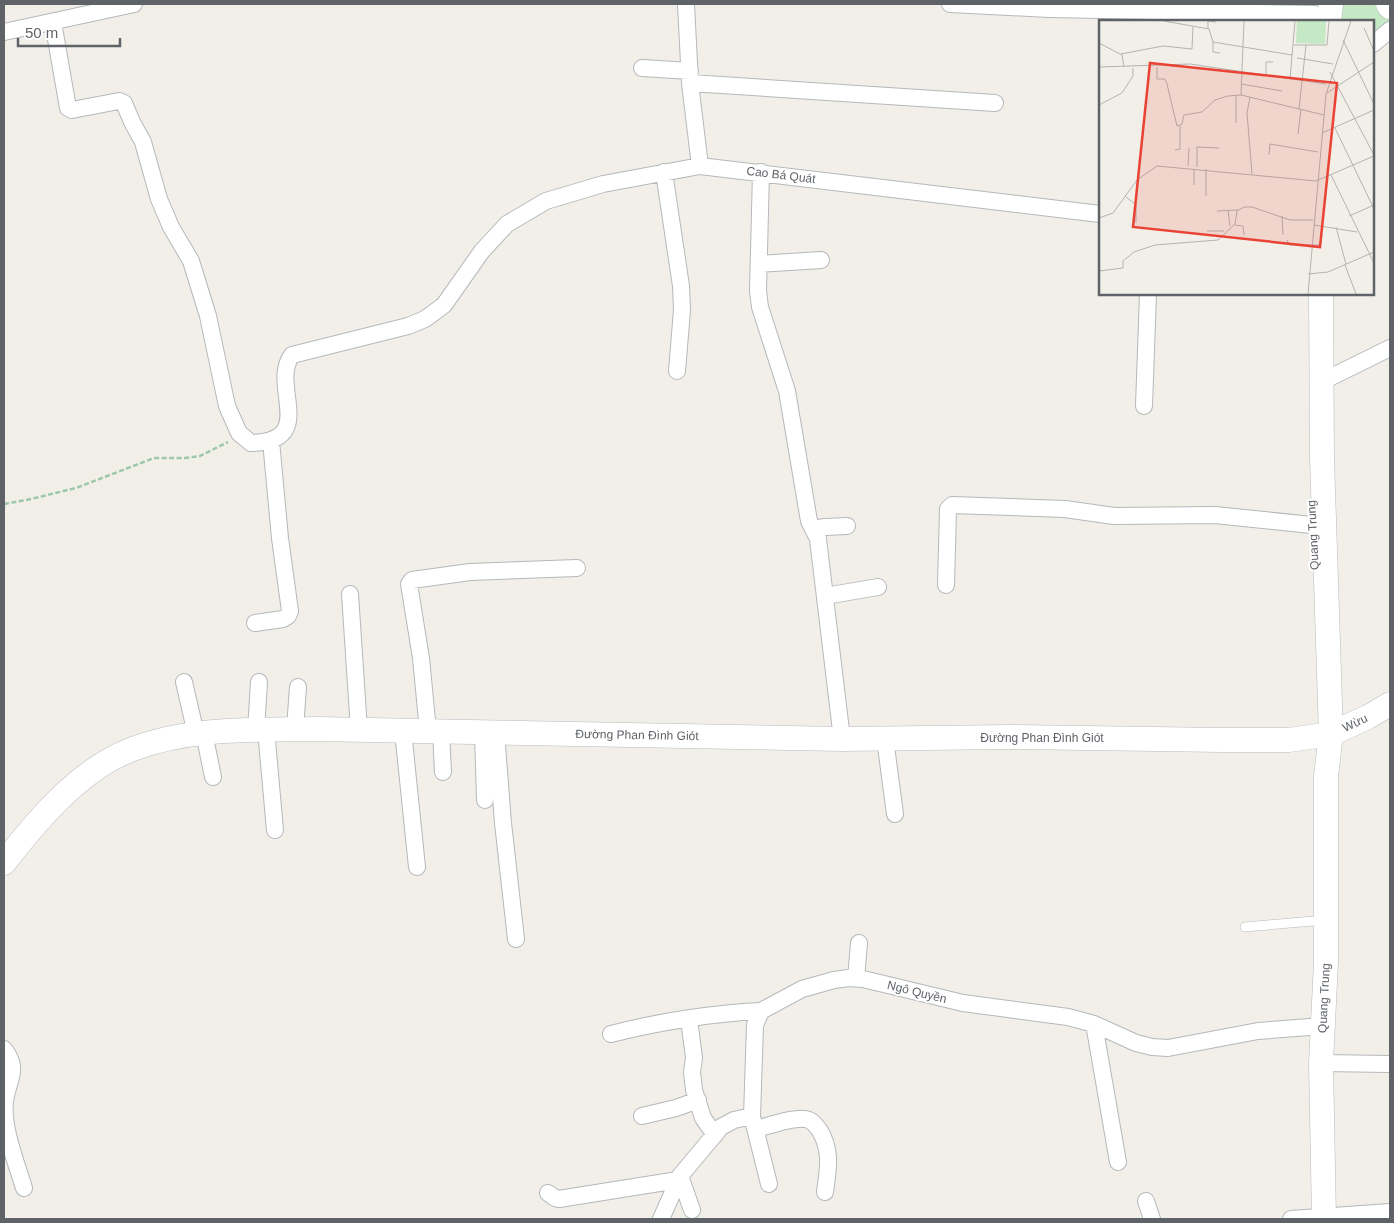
<svg xmlns="http://www.w3.org/2000/svg" width="1394" height="1223" viewBox="0 0 1394 1223" font-family="Helvetica,sans-serif">
<rect width="100%" height="100%" fill="#f1efe8"/>
<path fill="#c5e8c5" d="M1339 4H1381L1390 17V26L1373 39V21H1336Z"/>
<g fill="none" stroke-linecap="round" stroke-linejoin="round">
<g stroke="#b5b8bc" stroke-width="10">
<path id="lane" d="M1245 927 1325 920"/>
</g>
<g stroke="#b5b8bc" stroke-width="18">
<path id="street" d="M686 4 690 83 700 166
M950 4 1049 9 1315 14
M53 22 68 108 72 110 119 101 124 103 132 122 143 142 159 199 171 227 191 261 208 316 227 406 239 433 251 443C319 441 269 385 292 355L408 326 425 319 444 305 482 251 507 224 546 201 603 184 700 166 1100 214
M4 32 134 4
M1373 44 1390 30
M642 68 690 71
M690 83 995 103
M664 172 681 286 682 310 677 371
M761 172 758 291 760 307 787 391 809 521 818 539 842 739
M759 264 821 260
M1321 382 1390 348
M1144 406 1148 294
M813 529 825 527 847 526
M946 585 948 509 952 505 1065 509 1114 516 1215 515 1312 525
M350 594 359 730
M825 596 878 587
M255 623 283 619 288 616 290 611 280 538 271 441
M184 682 196 734
M295 729 298 687
M256 730 259 682
M266 730 275 830
M403 731 417 867
M428 731 421 658 409 584 412 580 470 572 577 568
M441 732 443 772
M204 733 213 777
M483 733 485 800
M496 733 503 823 516 939
M885 739 895 814
M856 978 859 943
M689 1019 694 1058 692 1072 694 1090 703 1118 715 1135
M1094 1024 1118 1162
M611 1034C657 1022 714 1013 761 1011
M4 1049C20 1069 8 1080 5 1101 2 1127 16 1162 24 1188
M1321 1063 1390 1064
M642 1116 676 1108 698 1100
M753 1120 769 1184
M756 1129C768 1126 798 1115 809 1120 814 1122 817 1127 820 1131 832 1152 828 1169 825 1192
M680 1176 692 1210
M548 1193 555 1198 559 1199 678 1180
M1146 1201 1152 1219
M661 1219 680 1176 721 1127 734 1120 752 1116 755 1025 761 1011 802 989 834 980 849 978 863 979 963 1003 1068 1017 1094 1024 1136 1043 1152 1047 1168 1048 1258 1031 1323 1026
M1291 1219 1390 1212"/>
</g>
<g stroke="#b6babf" stroke-width="25">
<path id="secondary" d="M1388 4 1390 7
M1329 21 1331 4
M1321 294 1322 458 1331 734 1326 776V962L1321 1063 1324 1219
M4 863C37 820 81 768 133 749 191 727 256 730 317 729L842 739 1011 737 1222 740H1289L1331 734 1368 717 1390 704"/>
</g>
<path stroke="#9cc7a9" stroke-width="2.5" stroke-dasharray="5 2.5" stroke-linecap="butt" d="M4 504 31 499 76 488 154 458H185L200 456 228 442"/>
<use href="#lane" stroke="#fff" stroke-width="9"/>
<use href="#street" stroke="#fff" stroke-width="16"/>
<use href="#secondary" stroke="#fff" stroke-width="24"/>
</g>
<g text-anchor="middle" dominant-baseline="central" stroke-width="4" stroke-linejoin="round" paint-order="stroke">
<g font-size="12" fill="#5f6368" stroke="#fff">
<text transform="translate(781 175) rotate(7)">Cao Bá Quát</text>
<text transform="translate(1313 535) rotate(-93)">Quang Trung</text>
<text transform="translate(1355 723) rotate(-26)">Wừu</text>
<text transform="translate(637 735) rotate(1)">Đường Phan Đình Giót</text>
<text x="1042" y="738">Đường Phan Đình Giót</text>
<text transform="translate(917 992) rotate(14)">Ngô Quyền</text>
<text transform="translate(1324 998) rotate(-87)">Quang Trung</text>
</g>
</g>
<g transform="translate(1099 20)">
<rect width="275" height="275" fill="#f1efe8"/>
<path d="M198 1H227L226 24 197 23Z" fill="#c5e8c5"/>
<path fill="none" stroke="#b3b3b1" stroke-width="1" d="M65 1 110 9 114 22 193 35M109 8V1L117 2M265 8 275 31M244 20 275 84M114 22V32L121 33M0 23 23 35 25 47M195 25H228L230 1M22 34 64 26 93 29 94 7M198 38 234 44M0 47 91 44 227 64M58 47V59H66L68 64 78 106 83 104 85 95 103 92 116 80 129 76 142 75 225 95M231 52 275 135M167 55V42H174M191 59 196 1M142 64 183 71M228 73 275 42M142 75 145 1M151 77 148 93 153 154M0 85 23 73 34 56V48M200 89 207 25M137 103V76M236 108 275 189M223 113 275 90M199 114 202 89M76 130 81 129V106M170 135 171 124 219 132M89 146 90 128M98 147V127L120 128M95 149V165M232 155 275 243M26 176 37 185V203M107 176V149M129 190 131 206M118 191 139 190M183 196 184 215M250 196 275 185M0 198 14 193 38 160 58 146 217 161 275 136M136 205 144 206 145 215M215 205 258 212M237 207 247 244M108 211H125M188 220 190 225H222M246 245 257 274M0 251 24 248V241L35 232 56 225 119 220 136 204 138 191 145 187H153L191 200H214M209 254 229 252 275 232M209 274 227 74 252 1"/>
<path fill="#ea4335" fill-opacity="0.15" stroke="#ea4335" stroke-width="2.5" d="M51 43 238 63 221 227 34 207Z"/>
<rect width="275" height="275" fill="none" stroke="#5f6368" stroke-width="2.5"/>
</g>
<rect width="1394" height="1223" fill="none" stroke="#5f6368" stroke-width="10"/>
<path d="M18 38v8h102v-8" fill="none" stroke="#5f6368" stroke-width="2.5"/>
<text x="25" y="38" font-size="15" fill="#5f6368" stroke="#ffffff" stroke-width="4" paint-order="stroke">50 m</text>
</svg>
